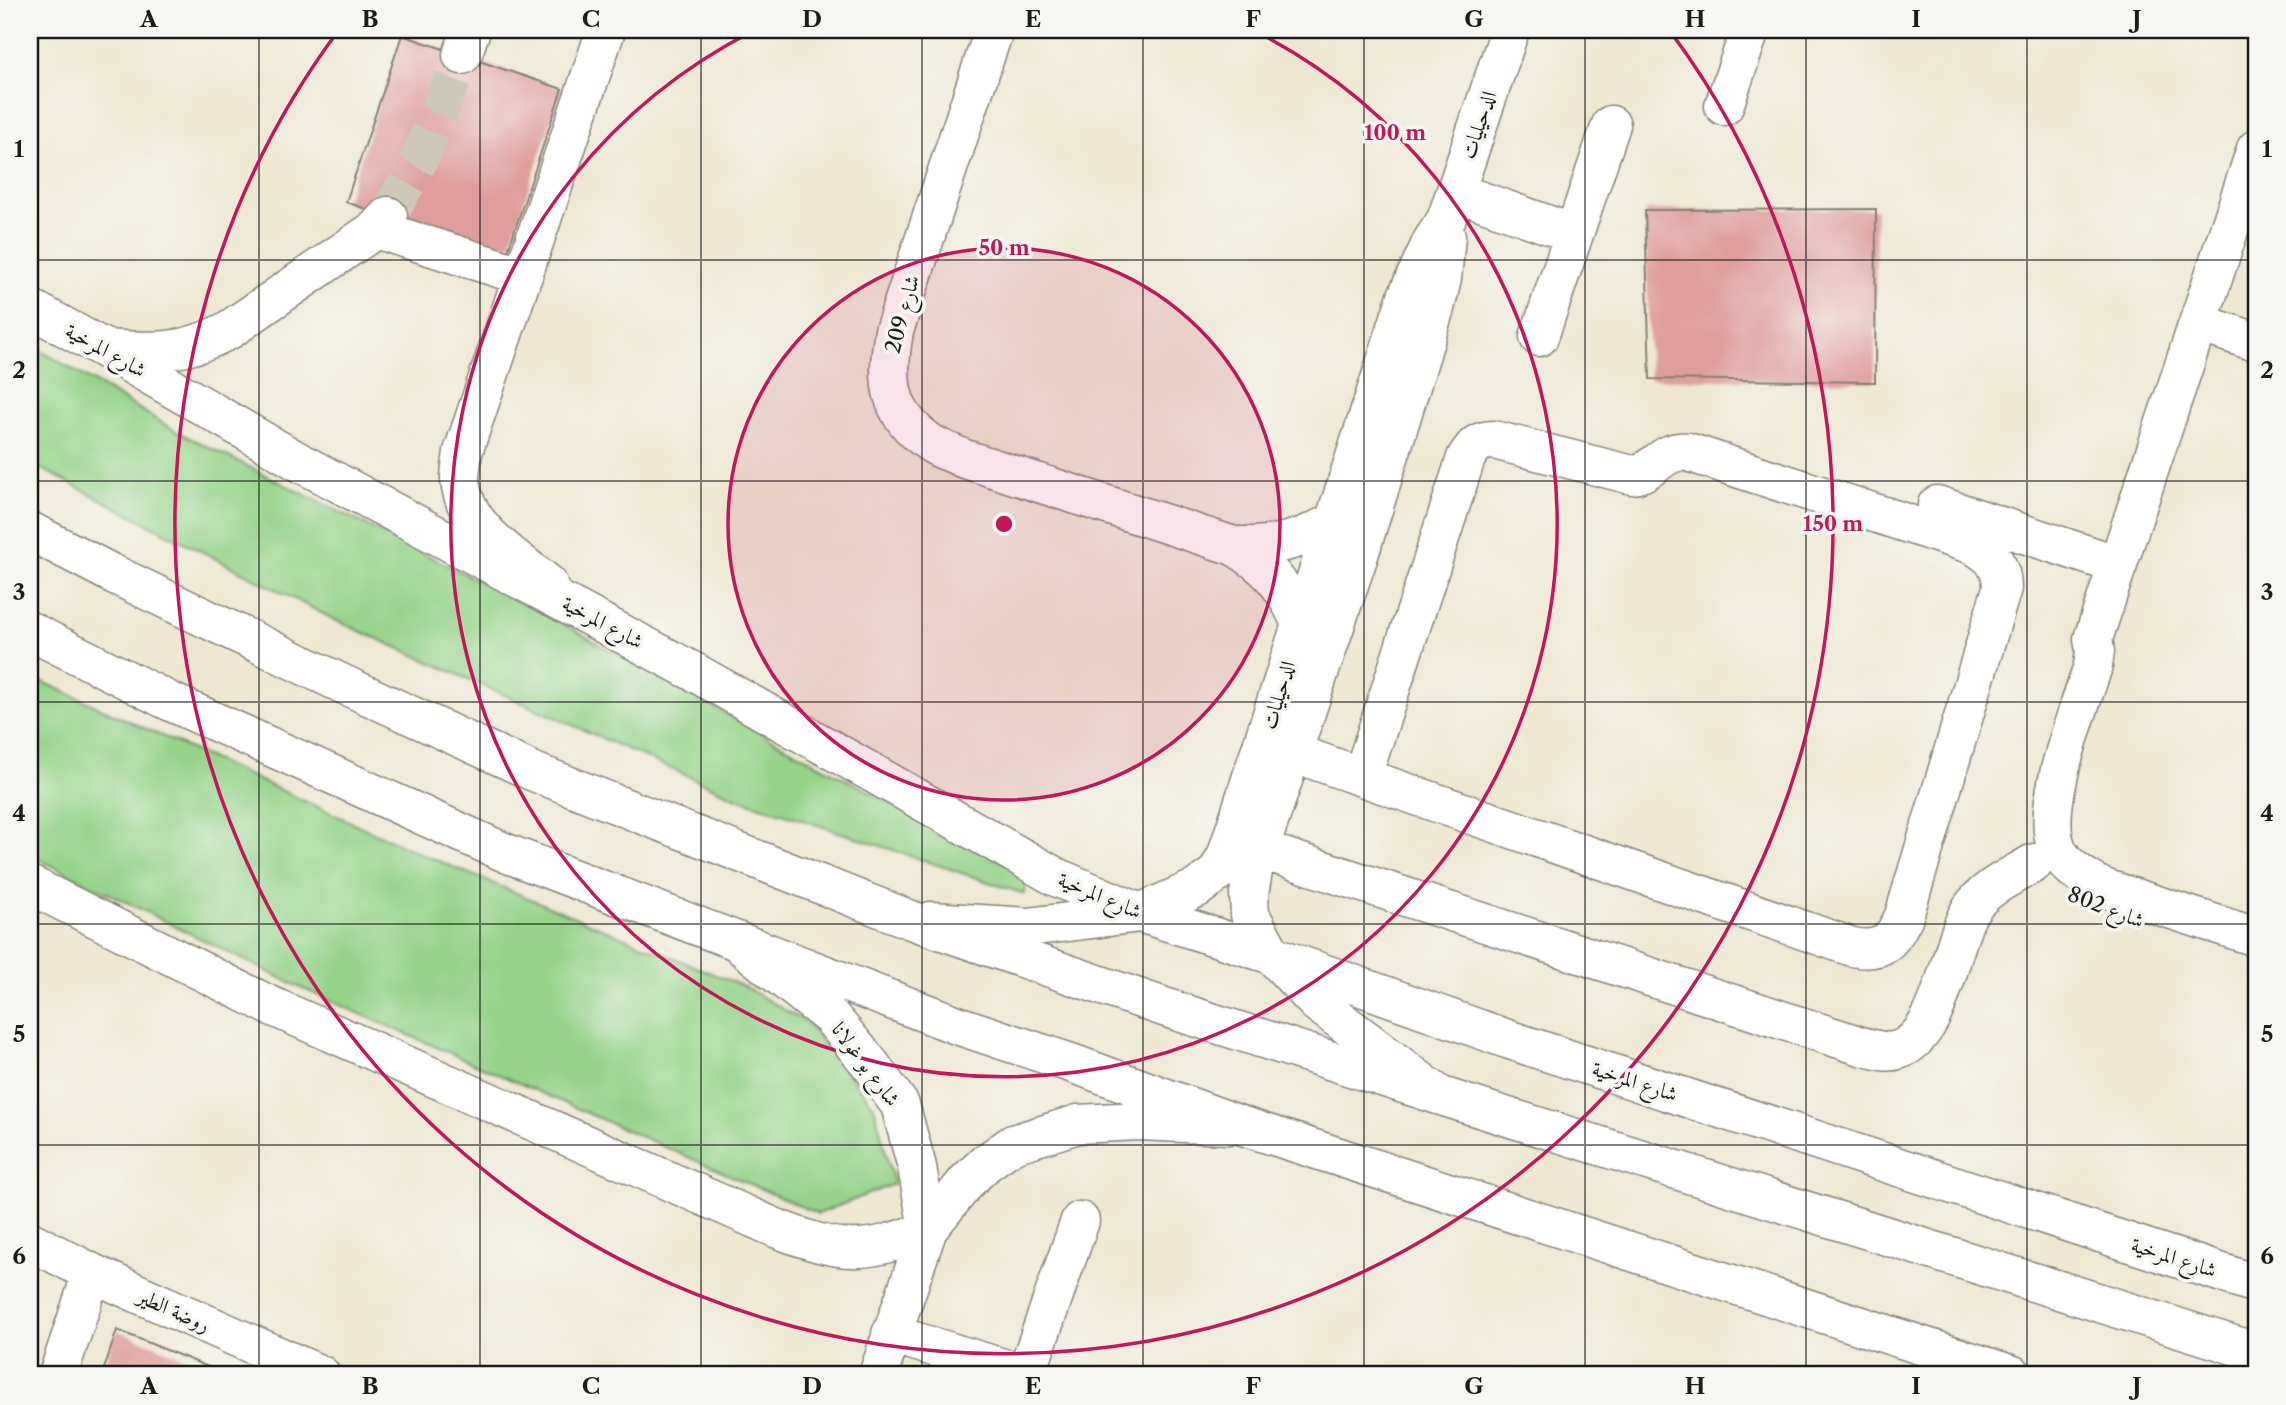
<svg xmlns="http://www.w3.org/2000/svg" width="2286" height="1405" viewBox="0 0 2286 1405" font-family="'Libre Caslon Text',Amiri,serif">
<rect width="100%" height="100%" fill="#f6f6f2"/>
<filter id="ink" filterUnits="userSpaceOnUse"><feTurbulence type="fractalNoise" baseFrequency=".0143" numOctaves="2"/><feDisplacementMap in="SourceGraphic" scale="14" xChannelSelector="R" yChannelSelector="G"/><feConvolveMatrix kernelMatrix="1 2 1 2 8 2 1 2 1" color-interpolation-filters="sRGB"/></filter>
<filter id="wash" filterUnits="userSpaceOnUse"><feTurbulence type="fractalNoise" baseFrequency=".00686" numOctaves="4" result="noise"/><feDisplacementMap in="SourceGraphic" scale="28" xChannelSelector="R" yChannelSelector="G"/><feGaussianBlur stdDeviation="1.57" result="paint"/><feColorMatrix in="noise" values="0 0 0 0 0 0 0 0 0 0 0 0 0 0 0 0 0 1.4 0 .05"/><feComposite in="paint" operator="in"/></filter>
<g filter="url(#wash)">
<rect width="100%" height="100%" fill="#eee8d2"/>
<path fill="#94d388" stroke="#587852" stroke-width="2" d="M30 344 178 432 532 607 821 766 1028 875 1024 894 737 798 335 620 30 463Z
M30 676 419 853 745 987 807 1023 874 1106 894 1184 818 1214 301 988 30 855Z"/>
<g id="blocks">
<path fill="#df9e9b" d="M402 35 562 89 506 256 346 202Z
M1876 209 1875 382 1650 379 1645 210Z
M117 1330 228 1375H102Z"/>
</g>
</g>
<g filter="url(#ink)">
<use href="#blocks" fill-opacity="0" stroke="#858277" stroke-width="2"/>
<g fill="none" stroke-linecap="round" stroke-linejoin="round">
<path stroke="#cec9b7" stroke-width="38" stroke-dasharray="38 19" stroke-linecap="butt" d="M388 216 419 160 462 55"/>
<g stroke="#858277" stroke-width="41">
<path id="minor" d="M994 30 894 331C886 379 886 414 932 444 941 450 953 453 962 458L1234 546C1269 567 1284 585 1300 622
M462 55 471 30
M1724 106 1750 30
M2256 149 2093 639 2095 651 2093 666C2079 710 2039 807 2057 849 2065 867 2084 877 2101 887L2256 937
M1456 192 1574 234
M376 229 523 276
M2199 323 2256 342
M1539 337 1611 125
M105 349C155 352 182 355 229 330L376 229 388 216
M1937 505 2118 565
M1234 546C1275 547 1301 541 1336 520
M548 584C515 557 463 527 460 479 460 471 462 461 463 452L606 30
M1291 752 1362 777 1852 947C1882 953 1892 942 1904 916L2002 588C2002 565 1992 556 1973 545L1688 452C1661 449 1656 472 1632 475L1494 440C1478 440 1474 445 1466 458L1362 777
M1259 849 1861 1046C1873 1049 1886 1054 1898 1050 1942 1036 1949 946 1970 910 1984 888 2012 876 2034 863
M30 885 269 1005 778 1229C842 1253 863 1256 928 1229
M931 921 1028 927 1140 913 1197 888 1217 873 1227 854 1407 296 1432 241 1446 220 1510 30
M743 947 831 1017 871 1065 900 1105 917 1167 928 1229
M1435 1092 1316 1002 1272 955 1250 915 1249 894 1254 866 1359 555 1435 308 1442 279 1446 236
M30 1241 92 1273 321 1375
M891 1334 1013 1371 1022 1372 1028 1369 1080 1221
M58 1375 92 1273
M878 1375 928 1229 967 1181 986 1163 1013 1144 1078 1124 1138 1121 1229 1125"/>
</g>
<g stroke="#858277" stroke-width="41">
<path id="major" d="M30 308 105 349 299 462 696 673 1056 877 1140 913 1272 955 1510 1040 2256 1284"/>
</g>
<g stroke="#858277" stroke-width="41">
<path id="highway" d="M30 531 111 573 347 686 534 772 911 920 1170 1009 1438 1095 2256 1352
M30 631 169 701 506 853 957 1025 1074 1064 1240 1125 2013 1375"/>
</g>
<use href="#minor" stroke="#fff" stroke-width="38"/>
<use href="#major" stroke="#fff" stroke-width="38"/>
<use href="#highway" stroke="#fff" stroke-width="38"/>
</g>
</g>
<path fill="none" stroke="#1c1c1c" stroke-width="2" stroke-opacity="0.55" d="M259 30V1375M480 30V1375M701 30V1375M922 30V1375M1143 30V1375M1364 30V1375M1585 30V1375M1806 30V1375M2027 30V1375M30 260H2256M30 481H2256M30 702H2256M30 924H2256M30 1145H2256"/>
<circle cx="1004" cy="524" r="276" fill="#c2185b" fill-opacity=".12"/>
<g fill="none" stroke="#c2185b" stroke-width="3.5">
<circle cx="1004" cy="524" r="276"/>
<path d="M1255 31A553 553 0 1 1 753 31"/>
<path d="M1670 31A829 829 0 1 1 338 31"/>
</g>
<g text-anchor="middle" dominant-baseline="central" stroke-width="7" stroke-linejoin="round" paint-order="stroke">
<g font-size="21" fill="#1c1c1c" stroke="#f6f6f2">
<text transform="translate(1478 125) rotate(-71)">الدحيليات</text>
<text transform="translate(902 314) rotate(-75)">شارع 209</text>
<text transform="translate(106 350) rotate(29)">شارع المرخية</text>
<text transform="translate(603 622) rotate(28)">شارع المرخية</text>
<text transform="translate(1278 695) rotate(-73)">الدحيليات</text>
<text transform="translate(1100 895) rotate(23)">شارع المرخية</text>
<text transform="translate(2106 907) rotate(21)">شارع 802</text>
<text transform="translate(866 1064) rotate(53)">شارع بو غولانا</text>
<text transform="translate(1635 1081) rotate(18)">شارع المرخية</text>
<text transform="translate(2174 1257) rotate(18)">شارع المرخية</text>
<text transform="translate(174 1310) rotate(24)">روضة الطير</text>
</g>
</g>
<circle cx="1004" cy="524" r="10" fill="#c2185b" stroke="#f6f6f2" stroke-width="3.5"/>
<g font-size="21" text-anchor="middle" font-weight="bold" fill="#c2185b" stroke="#f6f6f2" stroke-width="7" stroke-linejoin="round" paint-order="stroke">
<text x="1395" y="140">100 m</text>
<text x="1004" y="255">50 m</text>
<text x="1833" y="531">150 m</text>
</g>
<rect width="2286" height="1405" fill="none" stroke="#f6f6f2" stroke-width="77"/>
<rect x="38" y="38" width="2210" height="1328" fill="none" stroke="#1c1c1c" stroke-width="2.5"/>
<g font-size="23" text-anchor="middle" font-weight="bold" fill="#1c1c1c">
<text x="149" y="27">A</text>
<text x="370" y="27">B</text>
<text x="591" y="27">C</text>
<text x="812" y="27">D</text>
<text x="1033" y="27">E</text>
<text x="1253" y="27">F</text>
<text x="1474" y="27">G</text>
<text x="1695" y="27">H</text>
<text x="1916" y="27">I</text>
<text x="2137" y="27">J</text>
<text x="19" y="157">1</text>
<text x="2267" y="157">1</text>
<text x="19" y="378">2</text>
<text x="2267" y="378">2</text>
<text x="19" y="600">3</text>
<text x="2267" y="600">3</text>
<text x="19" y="821">4</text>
<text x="2267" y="821">4</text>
<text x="19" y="1042">5</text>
<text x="2267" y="1042">5</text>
<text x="19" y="1264">6</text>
<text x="2267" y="1264">6</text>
<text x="149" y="1394">A</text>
<text x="370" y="1394">B</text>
<text x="591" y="1394">C</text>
<text x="812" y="1394">D</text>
<text x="1033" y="1394">E</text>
<text x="1253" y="1394">F</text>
<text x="1474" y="1394">G</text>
<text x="1695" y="1394">H</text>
<text x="1916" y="1394">I</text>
<text x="2137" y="1394">J</text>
</g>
</svg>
